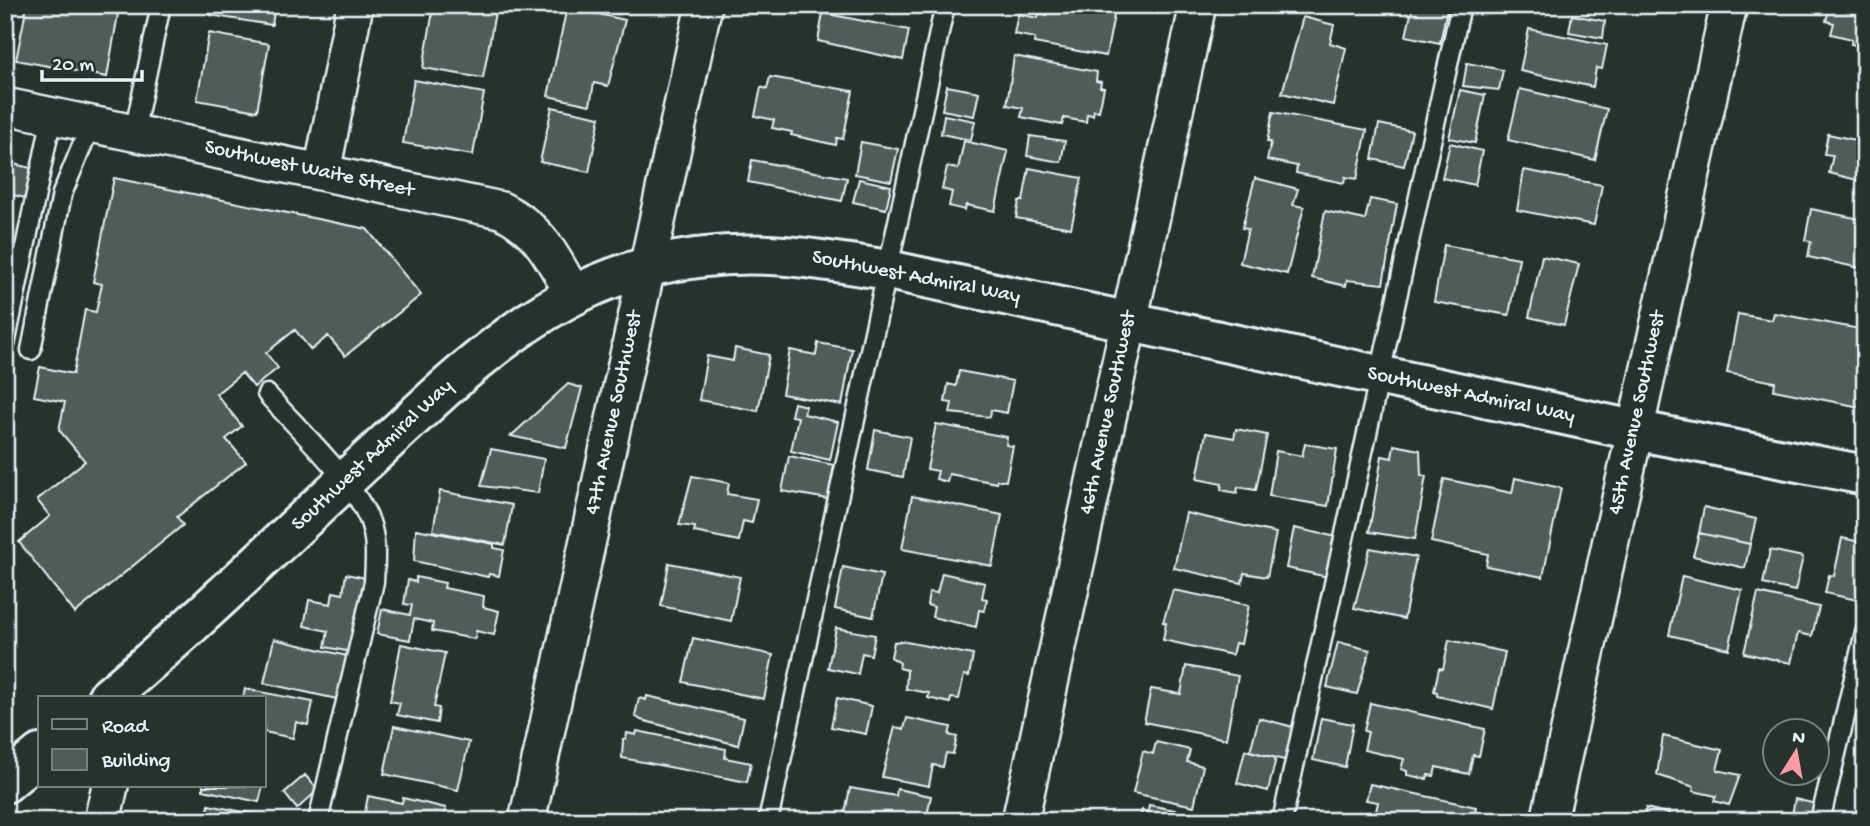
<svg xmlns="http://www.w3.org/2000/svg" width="1870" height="826" viewBox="0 0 1870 826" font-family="'Gochi Hand',sans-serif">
<rect width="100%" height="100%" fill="#26332d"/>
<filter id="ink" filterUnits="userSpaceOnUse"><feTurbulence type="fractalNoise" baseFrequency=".0143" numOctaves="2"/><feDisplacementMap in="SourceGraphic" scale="14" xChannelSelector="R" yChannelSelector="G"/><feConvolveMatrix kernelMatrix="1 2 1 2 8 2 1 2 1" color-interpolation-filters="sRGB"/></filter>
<g filter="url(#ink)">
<path fill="#505c59" stroke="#e8f1f8" stroke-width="2" d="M27 5H74L118 14 107 77 16 60Z
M210 5H275L272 25 209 15Z
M434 5 495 12 483 78 423 68Z
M576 5H621L619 14Z
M824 5H871L870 10Z
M1049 5H1116L1106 56 1034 43 1035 38 1014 34 1018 14 1038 18 1039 13 1047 15Z
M1413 5 1447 9 1440 43 1406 36Z
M1830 5H1865V47L1851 44 1852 39 1831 34 1834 23 1826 21Z
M567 7 625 20 608 86 594 83 590 105 548 96Z
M823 13 909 30 903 60 818 41Z
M1572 15 1605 21 1603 38 1569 32Z
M1303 17 1334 25 1330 43 1346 48 1333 105 1282 93Z
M1529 29 1607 45 1602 69 1596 68 1593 87 1520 71Z
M209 33 269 44 257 111 197 100Z
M1014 56 1097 72 1096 81 1101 82 1100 87 1104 88 1099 111 1094 110 1093 115 1087 114 1086 122 1064 118 1062 125 1021 117 1023 108 1007 105Z
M1467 63 1503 70 1499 90 1463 86Z
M770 77 853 91 843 139 837 138 836 145 791 135 792 132 772 128 774 120 755 116 761 87 767 89Z
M414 80 484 93 473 155 403 143Z
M947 86 979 92 974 116 942 110Z
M1520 89 1607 109 1595 160 1508 140Z
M1460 90 1485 95 1475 143 1449 138Z
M552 107 600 117 589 172 540 162Z
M1273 112 1367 130 1357 179 1345 177 1344 183 1296 173 1297 166 1267 160 1271 142H1267Z
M944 115 975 121 971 140 941 134Z
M1379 124 1412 131 1404 166 1372 159Z
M1828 134 1865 142V182L1829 173 1833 155 1824 154Z
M1030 136 1065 141 1061 162 1027 156Z
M964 141 1008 151 995 211 966 205 965 210 949 206 952 192 942 189 947 167 958 169Z
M861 142 898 149 891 181 855 174Z
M1450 143 1482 151 1475 185 1442 178Z
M752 160 847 178 842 201 748 182Z
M5 162 31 168 25 198 5 193Z
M1029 168 1082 178 1071 228 1016 218 1019 201H1023Z
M1524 170 1602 185 1594 225 1517 210Z
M114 178 367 229 421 295 345 356 328 336 311 350 295 330 266 353 278 368 254 387 242 373 216 394 242 426 226 439 246 462 177 517 183 525 75 613 19 542 50 516 37 500 85 461 59 430 65 402 34 396 40 367 73 374 85 310 96 312 102 284 93 282Z
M1255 178 1298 189 1293 205 1304 207 1287 274 1240 263 1248 229 1242 228Z
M859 179 891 186 886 209 853 202Z
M1370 199 1397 204 1383 284 1347 280 1346 286 1312 278 1325 211 1365 220Z
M1811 209 1865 220V269L1808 257 1811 241 1805 240Z
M1444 245 1519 258 1509 315 1434 302Z
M1542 256 1579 264 1564 325 1529 317Z
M1774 313 1865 330V408L1774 390 1775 382 1727 373 1738 314 1772 320Z
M818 343 852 349 842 405 782 394 790 350 816 355Z
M735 348 769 355 758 411 699 400 707 356 733 361Z
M959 371 1013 381 1007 413 991 410 990 417 950 413 952 403 945 402 948 384 956 386Z
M568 384 582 388 566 448 511 436Z
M794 403 806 406 804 414 838 422 830 460 791 451 798 417 791 416Z
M936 424 1007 437 1006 445 1013 446 1006 481 997 480V483L949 474 947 482 936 479 938 471 927 469Z
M1236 429 1267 435 1256 490 1238 487 1237 493 1221 490 1222 484 1197 479 1206 433 1234 438Z
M875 430 910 437 903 477 868 470Z
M1305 444 1337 449 1328 506 1269 496 1276 451 1302 456Z
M1394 445 1420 450 1421 475 1426 476 1415 539 1369 532 1382 456 1392 458Z
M491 449 544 459 538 493 481 486Z
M789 456 834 465 828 499 782 491Z
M692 476 729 483 727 494 757 499 752 523 743 521 739 541 694 532 695 527 679 525Z
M1515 478 1561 488 1543 577 1486 566 1488 554 1431 542 1444 479 1512 493Z
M440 491 512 505 505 545 433 531Z
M912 496 1002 515 992 566 902 549Z
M1704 507 1756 519 1750 544 1699 533Z
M1186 513 1276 533 1267 577 1244 573 1242 583 1174 568Z
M1294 528 1337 537 1328 577 1286 568Z
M416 529 494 544V548L504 550 499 576 489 574 488 577 414 561Z
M1699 533 1750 544 1745 568 1693 556Z
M1842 538 1865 543 1862 601 1825 593 1829 575 1834 576Z
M1370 548 1416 557 1404 619 1354 608Z
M1770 550 1803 557 1795 591 1763 584Z
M669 563 740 577 731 621 661 606Z
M843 567 882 575 873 617 835 609Z
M942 573 985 583 982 598 987 599 984 611 979 610 976 627 932 617 934 607 927 605 929 592 937 593Z
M346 574 366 578 352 652 325 647 328 631 304 626 309 600 331 604 333 592 343 594Z
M1682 576 1742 590 1729 649 1669 635Z
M416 577 445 583 444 588 484 596 483 607 499 611 494 635 476 631 475 639 432 631 433 623 414 619 410 640 377 634 382 609 410 615 412 605 404 604 408 580 416 582Z
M1173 590 1249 605 1241 644 1235 643 1232 655 1163 640 1166 623 1163 622Z
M1758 593 1819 607 1812 636 1798 633 1791 663 1744 653Z
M836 628 875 635 871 655 862 653 858 674 828 668Z
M693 638 773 655 764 699 683 682Z
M274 639 347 656 337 699 264 683Z
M1449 640 1505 652 1493 709 1437 696V692L1434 691 1439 668 1443 669Z
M901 641 973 655 969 676 964 675 959 699 951 698 950 703 928 698 929 693 906 689 907 670 899 668 900 663 891 657 894 642Z
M1338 642 1370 650 1357 694 1327 687Z
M401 644 445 653 434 707 439 708 437 723 397 715 400 703 390 701Z
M1186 666 1238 676 1226 739 1144 722 1151 689 1181 694Z
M245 689 313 702 308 725 296 722 293 738 264 732V698H243Z
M647 696 744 718 738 745 641 720 635 716 639 698 646 700Z
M837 698 872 706 866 734 831 727Z
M1370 703 1485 729 1479 756 1473 755 1469 774 1436 767 1434 776 1428 775 1427 779 1407 775V771L1401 769 1404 759 1364 750 1368 732 1364 731Z
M907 718 951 727 949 735 957 737 953 754 946 753 943 767 933 765 929 786 882 777 895 727 904 729Z
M1259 718 1297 728 1288 761 1250 751Z
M1321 718 1353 724 1345 767 1313 760Z
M394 726 469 742 458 790 384 774Z
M637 731 726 749 725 758 751 763 747 782 622 758 623 739H626L627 733 636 735Z
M1663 736 1722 750 1717 770 1740 775 1729 805 1714 801 1716 796 1693 791 1694 787 1657 775Z
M1156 742 1190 750 1187 762 1203 766 1194 806 1133 793 1143 751 1153 754Z
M1245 750 1276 758 1268 791 1237 783Z
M1818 759 1823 760 1818 780 1786 774H1818Z
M305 775 318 790 297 809 284 793Z
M1370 784 1476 807 1473 821H1374L1378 802 1366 800Z
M203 786H263L259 802 203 790Z
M850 788 896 796 897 789 931 796 926 821H874L845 813Z
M368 796 402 803 403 798 446 808 443 821H382L364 817Z
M1795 799 1816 804 1813 821H1791Z
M209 805 263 816 262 821H195L197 813 207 815Z
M1149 805 1201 815 1200 821H1139L1142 810 1148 812Z
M1646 808 1697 821H1643Z
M615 813 648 820V821H613Z"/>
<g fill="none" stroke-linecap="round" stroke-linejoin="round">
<g stroke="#e8f1f8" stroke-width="23">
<path id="service" d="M134 133 161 5
M5 345 52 116
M31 350 62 194 91 124
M267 394C296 427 356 483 370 522 377 542 375 561 374 582L318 821
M768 821 945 5
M1282 821 1461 5
M1820 821 1865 632"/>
</g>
<g stroke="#e8f1f8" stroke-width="40">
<path id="minor" d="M5 106 501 210C542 230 552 258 574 295
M322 172 355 5
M102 821 110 786
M527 821 704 5
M1020 821 1198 5
M1549 821 1729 5"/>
</g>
<g stroke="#e8f1f8" stroke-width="44">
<path id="secondary" d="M107 698C196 624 279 542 364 463 448 386 534 295 648 267 739 245 799 256 888 270L1634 430 1865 475
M5 783 40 754"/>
</g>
<use href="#service" stroke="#26332d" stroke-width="18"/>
<use href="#minor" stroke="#26332d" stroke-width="35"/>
<use href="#secondary" stroke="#26332d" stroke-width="38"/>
</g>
</g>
<g text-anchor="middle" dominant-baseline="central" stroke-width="5" stroke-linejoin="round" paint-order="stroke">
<g font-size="21" fill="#e8f1f8" stroke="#26332d">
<text transform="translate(309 170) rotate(12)">Southwest Waite Street</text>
<text transform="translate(916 278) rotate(11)">Southwest Admiral Way</text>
<text transform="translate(1471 396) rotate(12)">Southwest Admiral Way</text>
<text transform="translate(615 413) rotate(-78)">47th Avenue Southwest</text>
<text transform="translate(1109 413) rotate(-78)">46th Avenue Southwest</text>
<text transform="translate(1638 413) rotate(-78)">45th Avenue Southwest</text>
<text transform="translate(373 456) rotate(-43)">Southwest Admiral Way</text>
</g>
</g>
<rect width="1870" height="826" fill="none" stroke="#26332d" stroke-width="28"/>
<rect x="14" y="14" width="1842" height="798" fill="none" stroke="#e8f1f8" stroke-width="2.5" filter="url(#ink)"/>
<rect x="38" y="696" width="228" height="91" fill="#26332d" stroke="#747f7e" stroke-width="2"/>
<rect x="52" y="719" width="35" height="10" fill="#26332d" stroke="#747f7e" stroke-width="2"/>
<text x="102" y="732" font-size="21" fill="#e8f1f8">Road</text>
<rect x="52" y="749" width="35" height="21" fill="#505c59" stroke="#747f7e" stroke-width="2"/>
<text x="102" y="766" font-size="21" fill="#e8f1f8">Building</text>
<g transform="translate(1796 752) rotate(11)"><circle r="33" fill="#26332d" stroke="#747f7e" stroke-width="2"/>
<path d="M0-5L12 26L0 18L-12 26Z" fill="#ff9aa2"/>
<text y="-10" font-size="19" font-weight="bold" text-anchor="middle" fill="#e8f1f8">N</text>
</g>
<path d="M42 70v10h100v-10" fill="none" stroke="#e8f1f8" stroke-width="3.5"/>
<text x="52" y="70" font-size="21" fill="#e8f1f8" stroke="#26332d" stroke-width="5" paint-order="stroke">20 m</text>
</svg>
